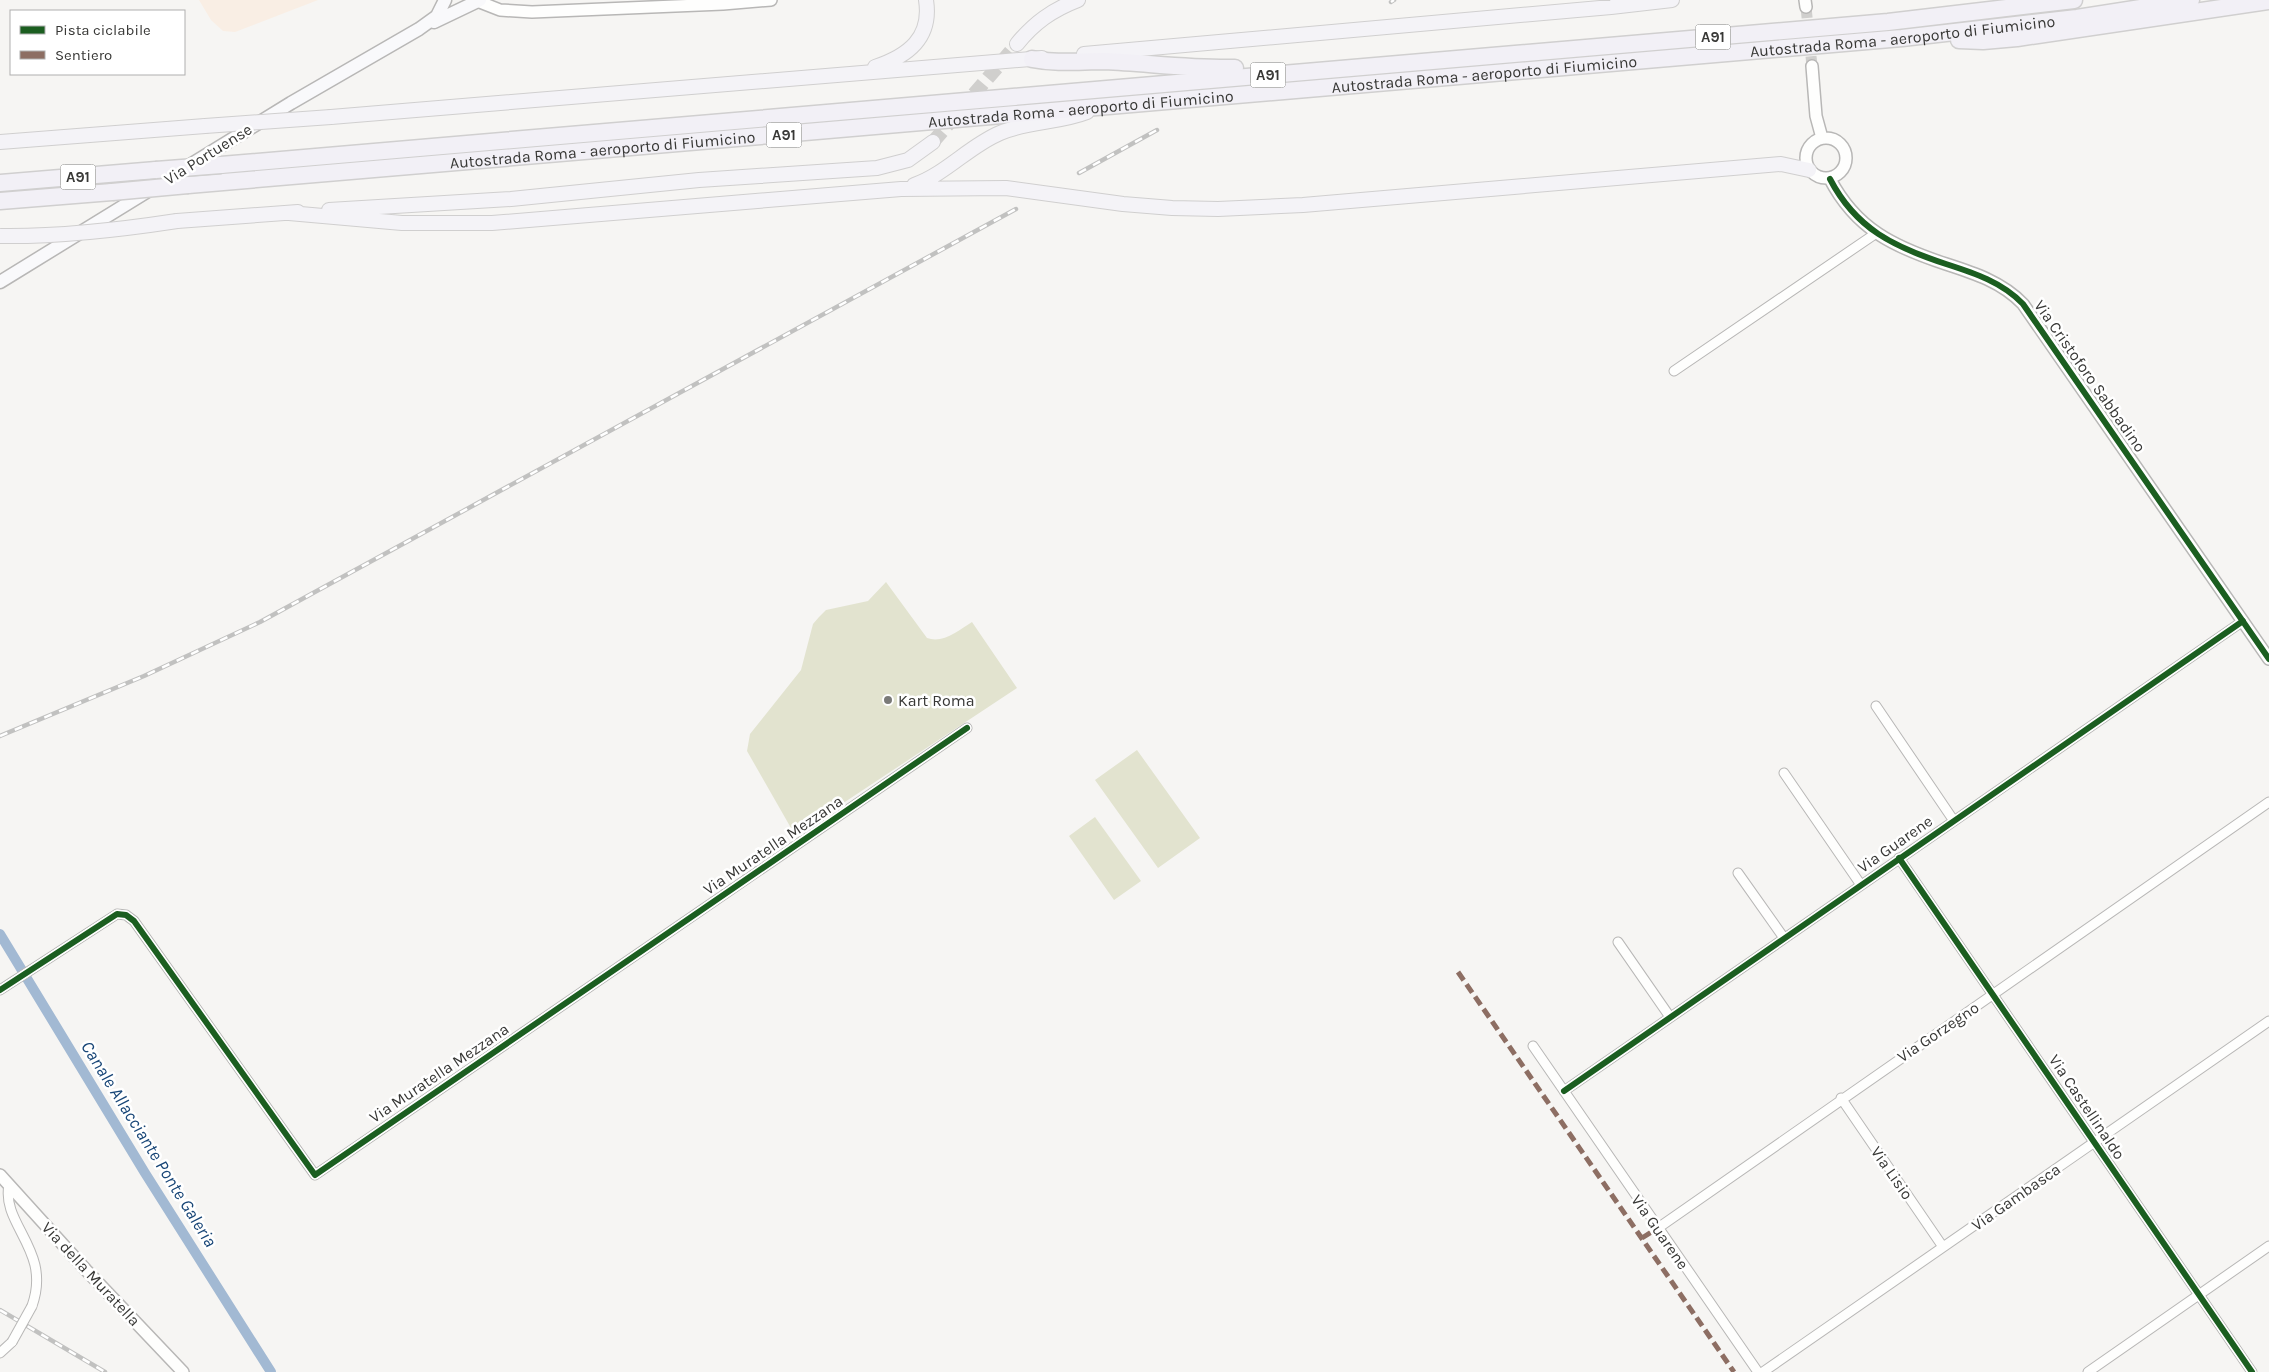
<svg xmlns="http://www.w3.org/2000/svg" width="2269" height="1372" viewBox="0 0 2269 1372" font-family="Karla,sans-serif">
<rect width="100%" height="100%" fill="#f6f5f3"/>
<path fill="#f9eee4" d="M199 0H318L235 32 223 31 211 20Z"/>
<path fill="#e2e3cf" d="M886 582 927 638C943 644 959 630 972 622L1017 688 795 835 747 751 750 734 801 670 813 624 819 617 826 610 868 601Z
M1137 750 1200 838 1158 868 1095 780Z
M1095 817 1141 881 1114 900 1069 836Z"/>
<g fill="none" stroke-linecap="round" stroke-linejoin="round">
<path stroke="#a2b9d3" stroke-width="10" d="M0 934 145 1173 271 1372"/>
<path stroke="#d0cfcd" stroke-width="11" stroke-dasharray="11 5.5" stroke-linecap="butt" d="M1806 7 1812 66"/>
<path stroke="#d0cfcd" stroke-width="14" stroke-dasharray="14 7" stroke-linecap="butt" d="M933 142 1017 44"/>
<g stroke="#b8b7b6" stroke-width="11">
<path id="minor" d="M1674 371 1875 234
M1876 706 1954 821
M1784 773 1861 885
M1899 858 2252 1372
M1738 873 1784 938
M1618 942 1670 1017
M0 990 117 914 126 915 134 921 315 1175 967 728
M1533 1046 1758 1372
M1564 1091 2243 621
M1841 1098 1943 1247
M9 1185C1 1225 52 1250 32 1306
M1658 1228 2269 802
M0 1353 12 1342
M1763 1372 2269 1021
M2088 1372 2269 1246"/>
</g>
<g stroke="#b8b7b6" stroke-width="14">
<path id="tertiary" d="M1805 0 1806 7
M477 1 500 10 532 12 723 4 771 0
M1812 66 1816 116 1822 138
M1806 158a20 20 0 1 1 40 0a20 20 0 1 1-40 0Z
M1830 179C1856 229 1894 247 1946 264 1974 273 2002 282 2023 304L2269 659
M0 1175 86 1270 183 1372"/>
</g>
<g stroke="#b8b7b6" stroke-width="15">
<path id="secondary" d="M434 22 480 0
M0 282 291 103 419 29 437 16 445 0"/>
</g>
<g stroke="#d0cfcf" stroke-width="16">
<path id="trunk" d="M1017 44C1034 23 1052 10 1078 0
M1084 54 1611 7 1672 0
M875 67C908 56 932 38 926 0
M331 117 1042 58
M0 142 205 126
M914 185C946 174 969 146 1000 133 1028 121 1059 123 1087 112
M329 210 511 199 699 180 877 168 908 160 933 142
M289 213 402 223H492L901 189 1006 188 1123 204 1172 208 1218 209 1303 205 1781 164 1809 170
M177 221 298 212"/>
</g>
<g stroke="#d0cfcf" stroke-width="19">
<g id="motorway">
<path d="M1959 40 1983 41 2017 38 2269 1"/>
<path d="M1032 59C1057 64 1080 61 1105 61 1148 63 1191 69 1235 68"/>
<path d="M221 165 1888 22 2074 0"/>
<path d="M0 183 156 170"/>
<path id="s1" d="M188 185 1902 38 2077 18 2191 0"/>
<path d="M0 201 112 192"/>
</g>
</g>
<use href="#minor" stroke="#fefefd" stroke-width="9"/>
<use href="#tertiary" stroke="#fefefd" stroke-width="11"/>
<use href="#secondary" stroke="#f9f9fb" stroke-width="12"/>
<use href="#trunk" stroke="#f4f3f7" stroke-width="14"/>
<use href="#motorway" stroke="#f2f0f6" stroke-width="16"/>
<g stroke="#c1c1c0" stroke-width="4.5">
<path id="rail" d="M1391 2 1394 0
M1079 173 1157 130
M0 736 144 676 260 622 1016 209
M0 1310 105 1372"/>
</g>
<use href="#rail" stroke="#fff" stroke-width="2.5" stroke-dasharray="8" stroke-linecap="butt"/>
<g stroke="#b8b7b6" stroke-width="11" stroke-linecap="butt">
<path id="minor-bridge" d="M12 1342 32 1306"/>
</g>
<g stroke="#d0cfcf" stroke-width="16" stroke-linecap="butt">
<path id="trunk-bridge" d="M205 126 331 117
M0 236C60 237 118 230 177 221"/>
</g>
<g stroke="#d0cfcf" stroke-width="19" stroke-linecap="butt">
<path id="motorway-bridge" d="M156 170 221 165
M112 192 188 185"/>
</g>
<use href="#minor-bridge" stroke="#fefefd" stroke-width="9"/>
<use href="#trunk-bridge" stroke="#f4f3f7" stroke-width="14"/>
<use href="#motorway-bridge" stroke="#f2f0f6" stroke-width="16"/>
<path stroke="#8d6e63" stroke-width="5" stroke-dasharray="10 5" stroke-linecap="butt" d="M1458 972 1734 1372
M1642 1238 1658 1228"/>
<g stroke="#fff" stroke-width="9">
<path id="cycleway" d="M1830 179C1856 229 1894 247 1946 264 1974 273 2002 282 2023 304L2269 659
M1899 858 2252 1372
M0 990 117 914 126 915 134 921 315 1175 967 728
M1564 1091 2243 621"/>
</g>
<use href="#cycleway" stroke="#1b5e20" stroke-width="6"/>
</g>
<circle fill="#7a7a78" stroke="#fff" stroke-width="2" cx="888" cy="700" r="5"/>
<g text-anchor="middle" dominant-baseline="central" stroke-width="5" stroke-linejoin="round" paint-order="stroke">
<g fill="#fff" stroke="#747472" stroke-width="1">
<rect x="1695.5" y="24.5" width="35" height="25" rx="4"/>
<rect x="1250.5" y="62.5" width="35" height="25" rx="4"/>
<rect x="766.5" y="122.5" width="35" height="25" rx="4"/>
<rect x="60.5" y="164.5" width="35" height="25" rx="4"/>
</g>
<g font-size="15" font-weight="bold" fill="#383836">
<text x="1713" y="37">A91</text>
<text x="1268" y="75">A91</text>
<text x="784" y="135">A91</text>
<text x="78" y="177">A91</text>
</g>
<g font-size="16" fill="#383836" stroke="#fff">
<text stroke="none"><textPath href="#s1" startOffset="1721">Autostrada Roma - aeroporto di Fiumicino</textPath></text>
<text stroke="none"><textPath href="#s1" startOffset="1301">Autostrada Roma - aeroporto di Fiumicino</textPath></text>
<text stroke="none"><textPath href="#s1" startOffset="896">Autostrada Roma - aeroporto di Fiumicino</textPath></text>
<text stroke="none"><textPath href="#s1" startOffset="416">Autostrada Roma - aeroporto di Fiumicino</textPath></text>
<text transform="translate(208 154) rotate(-32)">Via Portuense</text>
<text transform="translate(2090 376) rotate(55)">Via Cristoforo Sabbadino</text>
<text transform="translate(1895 844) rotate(-35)">Via Guarene</text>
<text transform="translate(773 845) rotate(-34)">Via Muratella Mezzana</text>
<text transform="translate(1938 1032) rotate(-34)">Via Gorzegno</text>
<text transform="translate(439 1073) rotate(-34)">Via Muratella Mezzana</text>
<text transform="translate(2087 1107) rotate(56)">Via Castellinaldo</text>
<text transform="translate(1892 1173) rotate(55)">Via Lisio</text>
<text transform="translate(2016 1197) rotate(-35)">Via Gambasca</text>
<text transform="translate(1660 1232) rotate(55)">Via Guarene</text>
<text transform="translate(91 1274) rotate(47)">Via della Muratella</text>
</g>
<g font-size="16" fill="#383836" stroke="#fff" text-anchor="start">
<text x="898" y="700">Kart Roma</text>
</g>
<g font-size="18" font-style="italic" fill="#184677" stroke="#fff">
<text transform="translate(149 1144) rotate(58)">Canale Allacciante Ponte Galeria</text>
</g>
</g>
<rect x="10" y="10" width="175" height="65" fill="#ffffff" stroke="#afafaf"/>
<rect x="20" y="26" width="25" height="8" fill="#1b5e20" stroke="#afafaf"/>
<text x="55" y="35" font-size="15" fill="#383836">Pista ciclabile</text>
<rect x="20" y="51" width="25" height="8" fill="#8d6e63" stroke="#afafaf"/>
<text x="55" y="60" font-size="15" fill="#383836">Sentiero</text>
</svg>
